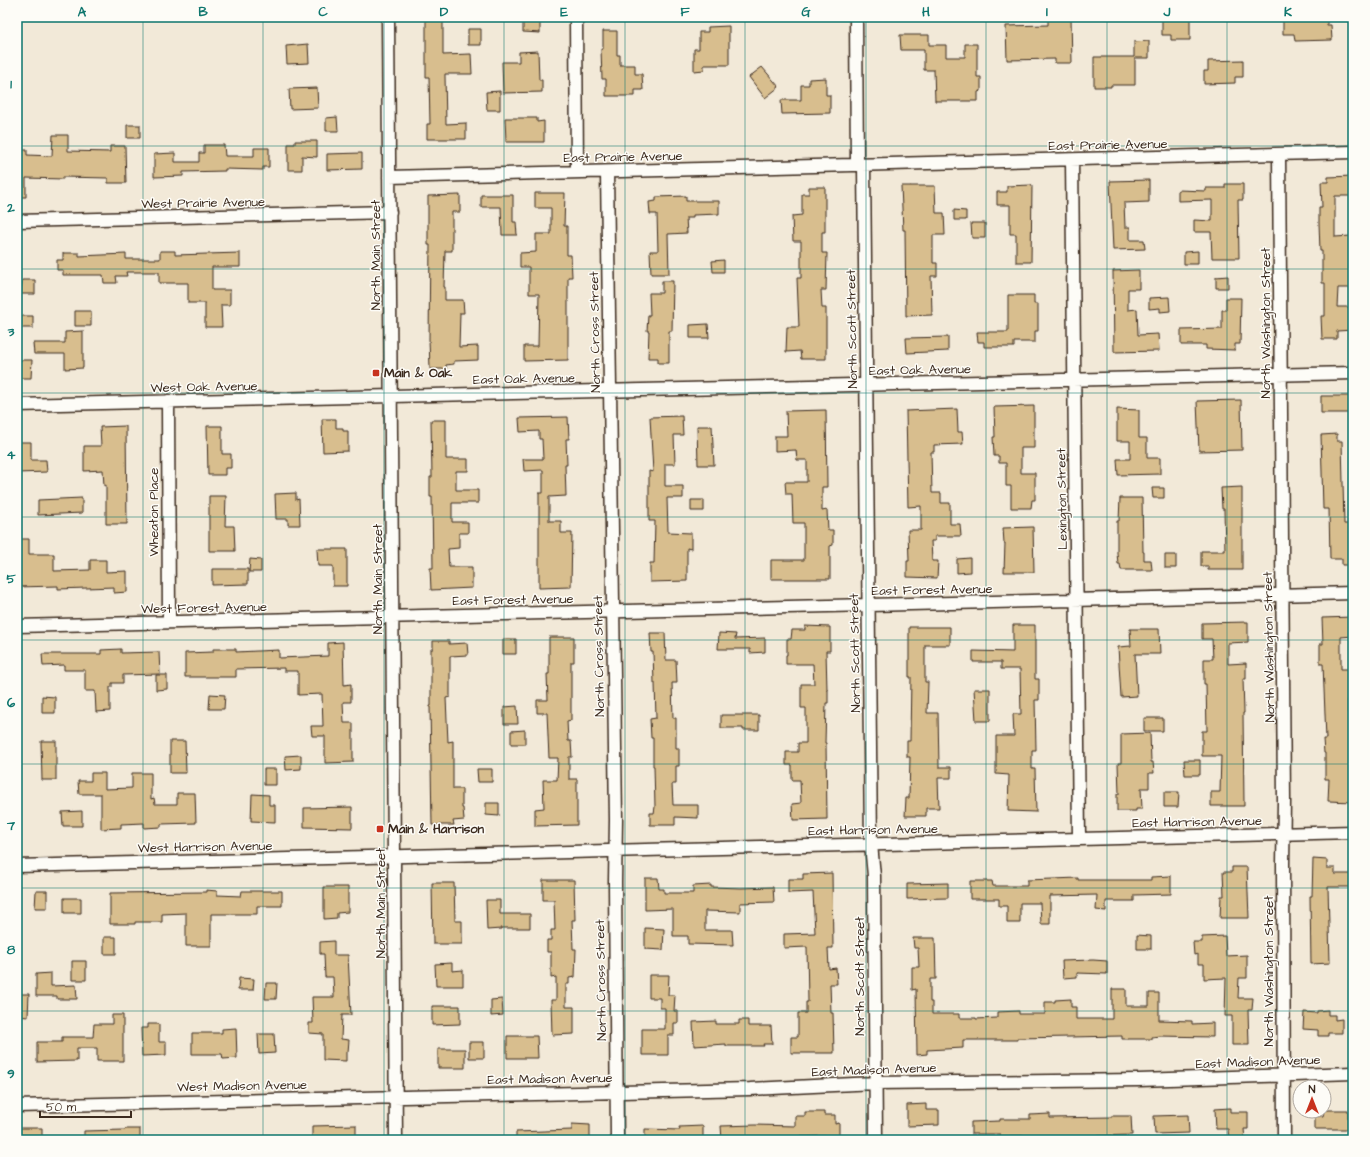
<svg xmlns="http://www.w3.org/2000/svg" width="1370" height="1157" viewBox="0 0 1370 1157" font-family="'Architects Daughter',sans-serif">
<rect width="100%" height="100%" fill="#f2e9d8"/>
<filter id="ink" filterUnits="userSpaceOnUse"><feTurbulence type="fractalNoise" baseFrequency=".025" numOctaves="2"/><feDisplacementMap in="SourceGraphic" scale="8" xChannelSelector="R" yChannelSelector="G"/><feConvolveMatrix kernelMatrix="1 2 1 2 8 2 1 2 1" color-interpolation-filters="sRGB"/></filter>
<g filter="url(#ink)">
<path fill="#d8be8e" stroke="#3b2a1e" d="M523 17H540V33L523 32Z
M1162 17H1190V40H1171V35H1162Z
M1283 17H1327V25H1331L1332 40 1295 41 1294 34H1283Z
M426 18H443V55L471 54 472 74H445V76L446 124 466 123V139H427V124H430L429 77H426Z
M1048 18H1071L1072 63H1055V59L1007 60 1006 26 1048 25Z
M729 26V65H704V70L694 71V49H699V32H708V27Z
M468 29H481V45H468Z
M603 31H617V55H620V65H635V74H642L643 90H635V96H606V79H602L601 49H603Z
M900 35H929V45H946V57H965V44H977V77H981V91L978 92V101H935L934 70H924V50H901Z
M1149 41V58H1135V85H1111V87H1094V57H1134V42Z
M308 44 309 63 287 64 286 46Z
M538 51 539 80H542V92L503 93 502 62H519V52Z
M1243 60V77H1235V83L1204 84V71H1208V61Z
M762 67 779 87 765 98 749 77Z
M826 78V95H830V113L782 114 781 100H801V85H809V79Z
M317 88 318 108 290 109 289 89Z
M500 91V110H487L486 92Z
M337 117 338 131H326V118Z
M505 118H537V122L544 121V142H506Z
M127 125H140V138H127Z
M53 135H68V151L110 152V146H125L126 183H108V178L63 177V179L26 178V197H17V150H27V155L52 156Z
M295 141H317V157L302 156V170H288V144H295Z
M204 145H224L225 156H254V148H269V167H263V170L225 169V171L183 172V176L154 177V154L175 153V162H199V153H204Z
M362 153V169L327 170V154Z
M1353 176 1352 196H1335V237L1351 236V263H1353V288H1338L1337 307H1353V330L1337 331V339H1322L1321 316H1325V283H1322V251H1320L1319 223V207H1322L1321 182H1328V177Z
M1149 180V202L1124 203 1125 227H1130V240H1144L1145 249 1113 250 1110 181Z
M1225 184H1243V200H1238L1239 258H1212L1211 232H1194V220L1212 221V200L1178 201V190L1206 191V188H1225Z
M1032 185 1031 262H1016V234H1010V205H997V192H1007V186Z
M901 186H935L936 213H944L945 235H933V263H937V276H931L932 315 906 316 905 230H903Z
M809 187H825V232H822V253H827L826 290H821L822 308H826V359H801L800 351 786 352 787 327H799L797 278H801V241H793L792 216 802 215V194H809Z
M535 193H565L564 226H567V255H571L572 277H568V360L524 361V346H538L539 294H529V267H520V253L536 252V234H551V208H535Z
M460 195V212H452V251H445L444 287H445V300H463L464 313H460L459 347 478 346V360L454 361V364L446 365V369H430L429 339 430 245H428V196Z
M481 195H513V222H516L517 235H502L501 207H481Z
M686 196V201H719V214L693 215V218H686L687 233 668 234 669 274H651L650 251H658L657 214H650L649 202 656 201V197Z
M954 210 966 211V220H954Z
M971 223H985V238H972Z
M160 251H175V255L240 253V267H212V290H230V305H221L222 327H205V303H188V283H159V272H126L127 276H116L117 283H104L103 275H63V270H57V260H63V253H79V256L126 254V259H160Z
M1198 251V264H1184V252Z
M724 260V272H713L712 261Z
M1139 270V289H1128V310L1137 309 1138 335 1158 334 1159 351 1114 352 1113 271Z
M1228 276V288H1216V277Z
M22 280H35V294H21Z
M662 281H673L672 331H669V363H658V358H648L649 331H647L648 315H650L649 293H662Z
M1008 295H1034V304H1038V331H1035V342H1014V347H984V342H978L977 332H1008Z
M1169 297 1170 311 1160 312V308L1149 309V298Z
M1226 298H1241L1240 344H1235V350L1206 349V345H1181V330L1222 329V310H1226Z
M75 311H91V326H75Z
M21 316H33V328H21Z
M708 324 709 338H690V325Z
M83 331V368L65 369V354H34L33 343H65V332Z
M948 337V351L907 353 906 338Z
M17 360H32L31 378H17Z
M1321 396H1353V413H1321Z
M1241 400 1242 450 1199 451 1197 401Z
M1034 406V448H1021V473H1035V500H1032L1031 508H1011V486H1006V463H999V456H994L993 437H995L994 407Z
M957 409 958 432H962L963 444 934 445V452H931L932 493H941V503H950V524H960L961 536H935V541H931L932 561H938L937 578 907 577V561H909L908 530H921V506L908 507 906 411Z
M1117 409 1139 410V438H1147V458H1160V474L1118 475 1117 459H1130V441H1117Z
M826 410 827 487H822V511L827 510 828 530H833V545L830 546V579H771V560H804V523H793L792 494H786L785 482H807V460H797L796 450 775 451V436H787L786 411Z
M682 416 683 435H674L675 464H665V486H683V498H667L668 532 691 533V549L687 548V581L650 582V563H654L655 521H649V471L653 472 650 417Z
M568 417 569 439H566L567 465H565L566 496 549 497V521H561V533H572L571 587 539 588V493H543V470L524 471 523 459H543L542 439H539V431L520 432 519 418Z
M322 419H336V428H343V431H348V451L323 452Z
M431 420H446V459H468V471H456V490H478V503H452V522H468V533H459V548L448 549 449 567H472V588L431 590 430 568H433L432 497H430V477H432Z
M126 426 127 524H106V485L104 486 103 470 84 471V446H101L100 427Z
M207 426H222V454H231V468H225V475H208Z
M697 426H712L714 465H698Z
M1337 434V441H1342L1344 524H1353V565H1342V559H1330L1329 509H1323L1321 435Z
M17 442H31V460H46L47 472 17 473Z
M1242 487V570H1208V566H1201V551H1225L1224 509H1222L1221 488Z
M1152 488H1164V498H1153Z
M296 493V500L299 499 300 525H288V519H276L275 494Z
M209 496H226L225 526H234L235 551H209Z
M82 498V513L38 515V500Z
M1120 498H1142L1143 552H1144V560H1151L1152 570H1121L1120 564H1118L1117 553V521H1119Z
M691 500H704V511H691Z
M1033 527 1034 572H1004L1005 543H1004L1003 528Z
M17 539H29V554H54V571L90 570V560H106V572L127 571V592L114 593V587L58 589V586L17 587Z
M317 549H347V586H333V566H318Z
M1165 555H1176V568H1165Z
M970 558V572L957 573V559Z
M250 559 261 560V572H249Z
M212 569H248V584L212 585Z
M1353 617V636L1341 637V669H1353V694H1348V713L1353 712V802L1328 801 1329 779H1325V753H1324L1323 739H1326L1323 664H1320V644H1323L1322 618Z
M1248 622V642L1228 643V664L1246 663V679H1243L1244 713H1243L1244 806H1211V792H1220L1221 756H1202V731H1207L1206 684H1204V659H1213L1212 639H1202V623Z
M1013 625H1035V679H1039V700H1035L1036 750H1032V769H1035L1036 812 1008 811 1009 775 996 774V736H1014L1013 714H1021L1020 669H1001V662H973V651L1013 652Z
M805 626 830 627V651H826L827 690H828V703H826L825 743H826L827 819 793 820 792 804 801 803 800 780H792V765H786V752H798V743H806V708H801V684H814L813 664H786V655H787V639H791L792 630H805Z
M909 627H950V645H925V682H928L927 713H938L939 767H951V778H938L939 808H926V816H905L906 798H909L910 757H907V741H910L911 677H909Z
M1130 629H1159L1160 654H1135L1137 696 1121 697 1118 647 1131 646Z
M650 633H665L666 660H676L677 683H672L673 718H676V748H679V766H676V784H672L673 805H698V818L675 817V825H650V813H654L655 807 654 766H653V738H651L650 719 656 718 655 683H654L653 652H651Z
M719 633 736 634 735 639 765 638V652L750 653V649H718Z
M549 637H574V662H571V720L567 721 568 741H571L572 757H569V779H577V825L535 826V809L544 808 543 780H557L558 758H549L547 713H537V700H548L547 674H549Z
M503 639H516V654H503Z
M433 641H449V644L467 643 468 655 450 656V697L446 698 448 742 453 741V789H462V808H463L464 820 453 821 454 825H432L430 706H431V649H433Z
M343 642 344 685 351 684V702H343L344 723H353V762L325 763V736H312L311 726H323L322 694 298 695V671H284V668L236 669V677H185V653L213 652V649H236V652L279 650V658L328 656V643Z
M121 649V653L159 652 160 674 123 675V683H112V687H110V711L96 712 95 691H85V670H64V665L43 666 42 654H101V650Z
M156 675H167V689L156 690Z
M974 689H990V721H976Z
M210 694 225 695 224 709H209Z
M42 696 55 697V713H42Z
M517 706 518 724H504V707Z
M721 715H759V730H743V728H721Z
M1144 718H1163V731H1144Z
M525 730V744H511V731Z
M1150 733 1151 762H1153L1154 773H1149V788H1141L1142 809H1136V811H1117V794H1119L1118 763H1121V734Z
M41 741H56V780H42Z
M170 741H185L186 773H170Z
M301 755V769L286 770 285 756Z
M1184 760H1200V775H1185Z
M264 769H276V785H264Z
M477 769H492V782H478Z
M91 773H105V789L132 788V773H151V799L154 798 155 804H177V793H195L196 823 161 824V827L144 828V823L121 824V828L101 829V794H79L78 781H91Z
M1164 792H1179L1178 807H1164Z
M252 794 269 795V805H275V822L251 821Z
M486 803H499V816L486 815Z
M352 807V828L304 827V808Z
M82 811V826H63L62 812Z
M1313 859 1327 860V868H1335V874H1353V887H1328L1330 963 1311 964 1310 896H1312Z
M1232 867H1247L1249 918H1220L1221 896H1224L1223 872H1232Z
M832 873 833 948H828L829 969 836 968 837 984H830L831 1013H833L834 1053H791V1037H798V1013H806V1002H808L807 947 784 948V934L815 933 813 892 788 893V879H803V874Z
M1171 876V894L1134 895V901H1106V911L1096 910 1097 895 1050 896V924H1041L1040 903H1020V923H1007V906H999V899H970V881H992L993 886H1027V880L1078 878V880H1151V877Z
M645 878H658L659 889H664V893H693V886L711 885V887L741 888 773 887 774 902 740 903V912L705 911V930H732L733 945 688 944V936H673V909L645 910Z
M543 880H574L575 920H572L573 949H576L575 977 569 978V984H566V1007H574V1034L552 1035 551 1000H556V977L551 978V952H547V940H551V930H555L554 900H543Z
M432 883H454L455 921H462V944H433Z
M948 883V898L907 899V884Z
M324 887H348V912L337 913V918L324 919Z
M206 890 217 891V895L241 896 242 891H282V906H257V914H211V946H186V913L162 914V922H135V924H110V893L206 892Z
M36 891H47V908H35Z
M64 898H81V913H64Z
M486 900H500V914H530V928H501V929L487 930Z
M645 928 664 929 663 950 645 949Z
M1137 935 1151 936V949H1137Z
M1225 936 1226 956 1247 955V978H1239L1238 998H1253L1252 1010H1248L1249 1045H1232V1016H1225L1226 978 1204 979V964H1198V954L1194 955 1193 942H1202V937Z
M104 937H116V954H104Z
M913 938H935L936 979H930V1002H932V1014H959V1018H976V1019L997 1018V1012L1019 1011V1014H1045V1002H1055V1000L1071 999V1007H1076V1019H1112V989H1126V1006H1149V993H1159V1020L1192 1021V1024L1213 1023V1037L1159 1036 1152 1037V1039H1122V1036L1017 1038V1040H963V1048L927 1050V1054L917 1055 916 989 912 990V967H919L918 948H914Z
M334 941V955H348L351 1015H342L341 1039 349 1040 348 1052H346V1061L323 1060V1034L309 1033V1023H313L312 997H334L333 977H325L324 954H320V942Z
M1093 960 1107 961V974L1077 973V977L1063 978 1062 961Z
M72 961H86V980H72Z
M452 963V971L463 970V986H436L435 964Z
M51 973V986L76 985 77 999H57V996H36V974Z
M649 975H669L668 995H675L674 1011H678V1023H674V1035H668V1055H642V1029H665V1008H660V998H649Z
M239 978 254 979 253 990H238Z
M266 983H277L276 999H265Z
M17 994H29L28 1017 17 1016Z
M502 999 503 1015 491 1016V1000Z
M432 1006H460V1024L432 1025Z
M1328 1010V1015H1335V1020L1342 1019V1033H1328V1036H1318V1030L1303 1029 1304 1012 1317 1013V1011Z
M112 1015H123V1061H97V1048H77V1061L37 1062V1042H62V1037H93L94 1024H112Z
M739 1020H748V1026H771L772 1044H763L764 1046H726V1044L694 1046 693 1022 716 1021V1024H739Z
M148 1024H159V1042H166V1055L142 1056 141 1028H148Z
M236 1028 237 1058 223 1059 222 1054H192V1033H222V1029Z
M258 1034H274L275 1053 259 1054Z
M507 1036H537L538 1058H507Z
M469 1042H484V1058H469Z
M438 1049H465V1068H438Z
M926 1104V1110H939V1125L907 1126V1105Z
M1230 1108V1112H1248V1129H1244L1245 1140H1229L1228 1129H1216L1215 1109Z
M1324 1110H1348V1129H1315V1116H1323Z
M805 1112H824V1115H835V1124L839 1123V1136L782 1137V1140H722L721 1126 755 1125 795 1126V1116H805Z
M1050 1114V1118L1112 1117 1111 1116H1131L1132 1135 1097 1136V1140H1030V1136H1010V1140H1000V1134H971V1122L1000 1121V1119H1030V1115Z
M1188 1115 1189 1133 1155 1134 1154 1116Z
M572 1124 590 1125V1140H516V1132L572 1130Z
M356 1125V1140H312V1126Z
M703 1126V1140H645V1129L680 1130 679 1127Z
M17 1128H42V1140H17Z
M125 1129H140V1140H84V1131L125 1130Z"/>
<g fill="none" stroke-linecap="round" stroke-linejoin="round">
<g stroke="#3b2a1e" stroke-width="15">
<path id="minor" d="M388 17 396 1140
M576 17 577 172
M856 17 857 165
M1279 154 1284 802 1283 864 1284 1140
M1072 160 1079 839
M864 165 871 844 874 876 876 1140
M607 172 616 820 615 882 617 1140
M389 177 1353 152
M17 221 390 212
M168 401 169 622
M17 405 1353 373
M17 626 1353 593
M17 866 1353 832
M17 1106 750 1089 875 1083 1139 1080 1353 1073"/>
</g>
<use href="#minor" stroke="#fdfcf7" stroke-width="12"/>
</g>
</g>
<path fill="none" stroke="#0f766e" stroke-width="1" stroke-opacity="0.55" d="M143 17V1140M263 17V1140M384 17V1140M504 17V1140M625 17V1140M745 17V1140M866 17V1140M986 17V1140M1107 17V1140M1227 17V1140M17 146H1353M17 269H1353M17 393H1353M17 517H1353M17 640H1353M17 764H1353M17 888H1353M17 1011H1353"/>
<g fill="#c8321e" stroke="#fdfcf7" stroke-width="1.5">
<rect x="372" y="369" width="8" height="8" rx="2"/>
<rect x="376" y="825" width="8" height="8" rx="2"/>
</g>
<g text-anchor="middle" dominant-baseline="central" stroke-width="3" stroke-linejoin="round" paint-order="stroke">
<g font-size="13" fill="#3b2a1e" stroke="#fdfcf7">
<text transform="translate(1108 145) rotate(-1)">East Prairie Avenue</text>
<text transform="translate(623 157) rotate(-1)">East Prairie Avenue</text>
<text transform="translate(203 203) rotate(-1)">West Prairie Avenue</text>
<text transform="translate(376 255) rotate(-90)">North Main Street</text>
<text transform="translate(1266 323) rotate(-90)">North Washington Street</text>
<text transform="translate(852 329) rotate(-91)">North Scott Street</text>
<text transform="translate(595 332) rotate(-91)">North Cross Street</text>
<text transform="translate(920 370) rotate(-1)">East Oak Avenue</text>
<text transform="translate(524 379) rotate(-1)">East Oak Avenue</text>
<text transform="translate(204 387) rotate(-1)">West Oak Avenue</text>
<text transform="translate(1062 499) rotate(-91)">Lexington Street</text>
<text transform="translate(154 512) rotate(-90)">Wheaton Place</text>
<text transform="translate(378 579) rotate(-90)">North Main Street</text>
<text transform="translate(932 590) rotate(-1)">East Forest Avenue</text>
<text transform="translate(513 600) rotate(-1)">East Forest Avenue</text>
<text transform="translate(204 608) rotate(-1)">West Forest Avenue</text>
<text transform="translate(1269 647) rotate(-91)">North Washington Street</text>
<text transform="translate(855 653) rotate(-91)">North Scott Street</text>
<text transform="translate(599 656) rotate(-91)">North Cross Street</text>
<text transform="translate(1197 822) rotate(-1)">East Harrison Avenue</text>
<text transform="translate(873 830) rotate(-1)">East Harrison Avenue</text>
<text transform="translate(205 847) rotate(-1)">West Harrison Avenue</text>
<text transform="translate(381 903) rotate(-90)">North Main Street</text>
<text transform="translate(1269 971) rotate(-90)">North Washington Street</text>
<text transform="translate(860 976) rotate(-90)">North Scott Street</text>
<text transform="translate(601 980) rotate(-91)">North Cross Street</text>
<text transform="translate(1258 1062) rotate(-2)">East Madison Avenue</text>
<text transform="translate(874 1070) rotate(-2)">East Madison Avenue</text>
<text transform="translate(550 1079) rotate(-1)">East Madison Avenue</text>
<text transform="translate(242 1086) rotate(-1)">West Madison Avenue</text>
</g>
<g font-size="13" font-weight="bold" fill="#3b2a1e" stroke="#fdfcf7" text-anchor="start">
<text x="384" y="373">Main &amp; Oak</text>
<text x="388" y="829">Main &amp; Harrison</text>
</g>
</g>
<rect width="1370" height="1157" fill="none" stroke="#fdfcf7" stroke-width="44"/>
<g transform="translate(1312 1099)"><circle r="19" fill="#fdfcf7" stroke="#afa8a0"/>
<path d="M0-3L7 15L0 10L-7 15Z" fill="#c8321e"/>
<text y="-6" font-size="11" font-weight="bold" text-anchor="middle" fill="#3b2a1e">N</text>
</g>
<path d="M40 1111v6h91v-6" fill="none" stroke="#3b2a1e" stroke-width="2"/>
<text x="46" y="1111" font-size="12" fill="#3b2a1e" stroke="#fdfcf7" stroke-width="3" paint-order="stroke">50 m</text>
<rect x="22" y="22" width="1326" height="1113" fill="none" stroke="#0f766e" stroke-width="1.5"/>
<g font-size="13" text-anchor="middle" font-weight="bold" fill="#0f766e">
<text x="82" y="16">A</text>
<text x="203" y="16">B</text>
<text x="323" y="16">C</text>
<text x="444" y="16">D</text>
<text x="564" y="16">E</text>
<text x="685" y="16">F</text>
<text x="806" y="16">G</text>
<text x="926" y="16">H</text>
<text x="1047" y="16">I</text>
<text x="1167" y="16">J</text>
<text x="1288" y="16">K</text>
<text x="11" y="88">1</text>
<text x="11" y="212">2</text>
<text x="11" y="336">3</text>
<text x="11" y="459">4</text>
<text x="11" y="583">5</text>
<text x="11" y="707">6</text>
<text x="11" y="830">7</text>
<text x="11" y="954">8</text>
<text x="11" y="1078">9</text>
</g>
</svg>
